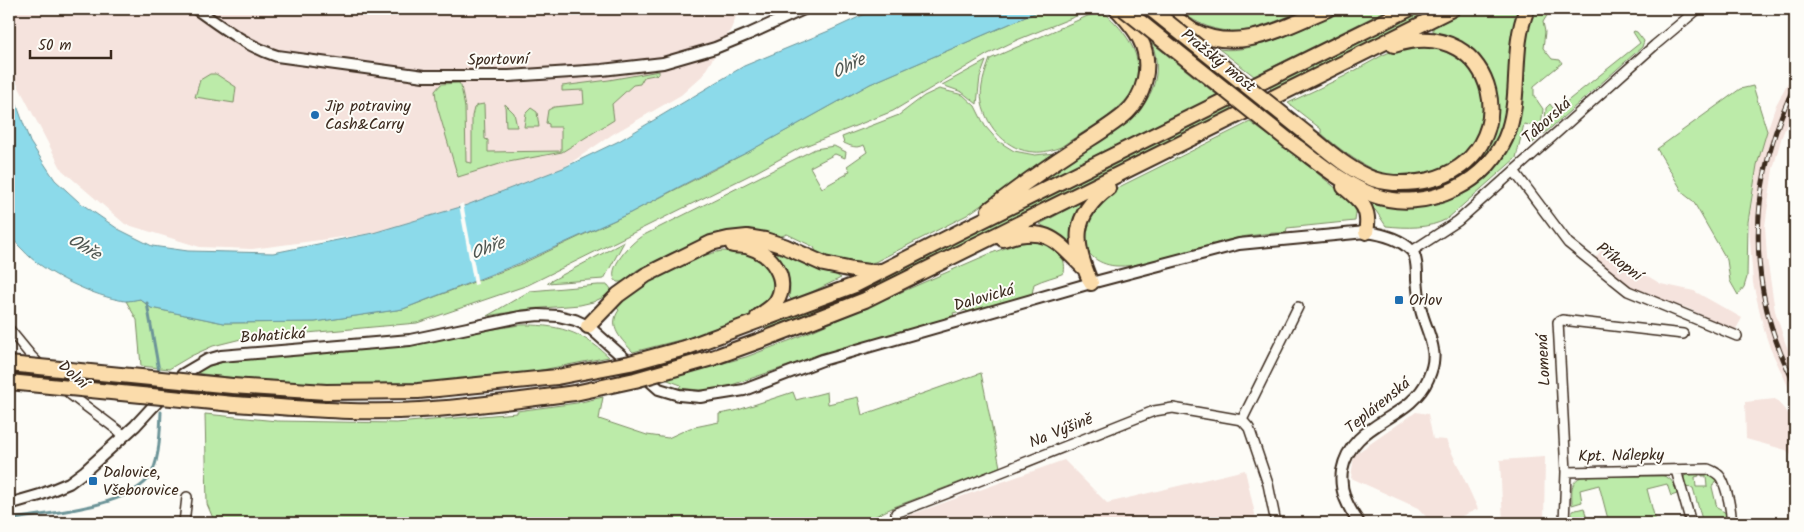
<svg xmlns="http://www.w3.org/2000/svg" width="1804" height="532" viewBox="0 0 1804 532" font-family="Kalam,sans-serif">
<rect width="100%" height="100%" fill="#fdfcf7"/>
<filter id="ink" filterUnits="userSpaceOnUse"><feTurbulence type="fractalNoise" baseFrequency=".02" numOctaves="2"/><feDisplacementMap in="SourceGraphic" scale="10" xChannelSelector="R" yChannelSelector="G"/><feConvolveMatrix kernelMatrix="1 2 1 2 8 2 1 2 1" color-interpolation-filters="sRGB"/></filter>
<g filter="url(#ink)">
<path fill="#f5e3dd" d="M9 9H739L731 29 702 76 681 95 613 134 563 168 467 205 373 233 252 249 200 247 125 224 62 170 10 70 9 65Z
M1795 69V103L1781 139 1773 169 1765 226 1767 258 1775 311 1785 342 1795 365V401L1770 348 1764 330 1753 283 1749 225 1757 165 1767 131 1776 105Z
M1606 245 1641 272 1661 284 1694 291 1742 318 1735 331 1687 308 1648 296 1629 287 1594 259Z
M1775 399 1795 421V459L1786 450 1746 439 1745 402Z
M1416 412 1428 414 1433 439 1446 440 1478 509 1446 523H1432L1418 508 1351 478 1354 455Z
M1545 457 1544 523H1503L1500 460Z
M1064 460 1107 503 1245 470 1257 523H887Z"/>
<path fill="#bceba9" stroke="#7c8a64" d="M1044 9H1094L1017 40 988 54 893 111 800 148 758 171 528 285 417 323 241 339 213 346 191 356 169 369 141 366 137 320 126 301 140 299 151 308 224 323 315 322 403 309 521 264 630 213 744 154 870 84Z
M1177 9H1306C1255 30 1226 46 1177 9Z
M1347 9H1389L1254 76 1219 49C1256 55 1313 23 1347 9Z
M1421 9H1435L1272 90 1268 86Z
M1468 9H1520C1505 38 1512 78 1507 110 1502 148 1467 183 1430 191 1416 194 1399 192 1384 191L1383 190 1385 188C1442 197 1509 160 1495 95 1492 76 1485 61 1470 49 1460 40 1446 36 1433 31V27Z
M1532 9H1551L1543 22 1545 32 1543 48 1552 59 1560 60 1562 63 1534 86V96L1543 109 1540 136 1532 144 1535 126 1524 124 1516 158 1447 219C1428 229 1407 228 1386 226L1376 211 1364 200 1366 197 1396 207 1426 205 1445 201 1466 190 1494 167Z
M1101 10C1131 34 1156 72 1121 105 1104 122 1080 133 1061 147 1053 150 1043 153 1034 152 1008 151 987 128 982 103 979 88 985 73 990 59Z
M1634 31 1637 32 1644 41 1642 47 1544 134 1546 108 1550 104 1555 111 1640 43 1633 32Z
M1152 43 1217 95 1023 192C1038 182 1052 170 1067 161 1109 135 1174 106 1152 43Z
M1424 46C1508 60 1501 159 1422 175 1416 176 1409 178 1403 178 1376 178 1340 150 1321 133V129L1288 103 1345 76 1383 55 1400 48Z
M986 61 980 77 977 104 962 92 942 85Z
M659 71V74L644 77 640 84 633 85 612 104 614 120 562 152 503 163 458 177 437 106 435 91 441 84 459 83 461 86 465 108 466 162 472 163V116L474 108 478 105 484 104 485 139 488 140V152L561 151V127H549V124L546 123 548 110 554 107 584 104 583 90 562 91V86L609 80Z
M210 74H216L236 87 234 103 195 97 200 80Z
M1753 86 1767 131 1757 165 1748 222 1747 277 1744 287 1738 295 1730 281 1727 260 1693 201 1684 194 1657 149 1740 89Z
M939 89 963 95 975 106 985 126 998 141 1014 151 1035 155 1055 153V154L967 215 875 262C855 267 835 261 816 252L814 247 787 234 779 237 756 233 699 242 671 253 637 270 623 282H617C604 270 632 242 642 236L815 149 834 146 846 152 845 158 835 154 810 167 822 188 847 174V172L850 171 847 166 867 152 864 145C857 149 850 146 844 143L842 137 899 115 924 96Z
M505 104 514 113 517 127H506Z
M1229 106 1233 109 942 254 849 299 762 334 766 328C924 262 1076 182 1229 106Z
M531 108 537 112 539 127H524L526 113Z
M1250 122 1292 153 1357 205 1355 221 1287 228 1286 233C1276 233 1266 233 1256 235 1231 237 1199 249 1174 255 1156 259 1136 267 1118 266 1102 266 1082 255 1085 237 1088 212 1097 203 1117 188Z
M1079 203 1081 206 1075 220 1072 244 1040 224Z
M1040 240C1055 248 1067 254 1064 273 1055 277 1044 279 1034 284L1032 294 967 313 966 310 953 313 954 316 817 356 717 390 709 391 679 388 681 385 665 379 746 357 791 340 989 254 1016 244Z
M624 242 604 279 547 283Z
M768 245 831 272 841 278 793 301 789 297C793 276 782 259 765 247Z
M722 251 744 252 757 257 768 267 776 282 773 298 755 313 711 332 633 352C622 340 607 327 619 310L617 308C622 303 626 298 631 294 652 275 695 256 722 251Z
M598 285H608L611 289 610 294 593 302 580 305 529 309 487 316 530 291Z
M519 325C556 324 582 331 609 357 578 363 547 369 516 375 474 382 430 383 388 384 323 385 259 382 195 373L206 367 237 358 322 353 391 346Z
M981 373 1000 467 894 507 861 523H215L207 504 205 414 277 421 396 423 517 413V411L577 403 603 397 599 419 647 435 668 438 690 428 719 422V414L735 411 793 392 796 400 827 392 828 404 858 397 862 415Z
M1698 473 1699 476 1695 477 1696 487H1707L1706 476H1702V473L1712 475 1720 485 1715 481 1712 487 1717 508 1728 514 1725 523H1703L1693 488 1684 487 1683 479 1686 474Z
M1583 476H1663C1673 478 1674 485 1677 494L1671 496 1667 484 1647 489 1656 523H1609L1599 485 1580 490 1582 502 1572 505C1572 491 1569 482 1583 476Z
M1584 508 1588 523H1572V511Z"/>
<path fill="#8cdaea" stroke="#6c9498" d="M876 9H1044L870 84 746 153 711 170 630 213 520 263 403 309 315 322 224 323 151 308 140 299C135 300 130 301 125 301 95 297 43 273 23 250 17 245 13 238 9 232V83L30 142 55 180 79 202 118 229 152 246 188 251 273 253 373 233 467 205 563 168 619 141 744 66 831 30Z"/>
<path fill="#fdfcf7" d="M463 203 478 284 474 285 459 205Z"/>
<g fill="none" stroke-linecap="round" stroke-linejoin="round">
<path stroke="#6c9498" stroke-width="3" d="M147 303 159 371
M9 520C46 513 123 508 148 479 160 464 160 431 161 412"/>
<g stroke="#3b2a1e" stroke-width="12">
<path id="minor" d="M1514 171 1568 243 1628 291 1737 336
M1412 251 1458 221 1655 45 1698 9
M9 329 32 357 71 395 124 435
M1242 420 1298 307
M1676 470 1691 523
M1566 472 1708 469C1713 471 1718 473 1721 478 1727 488 1732 512 1731 523
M896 513 956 490 1154 411 1173 408 1242 420 1249 428 1268 484 1276 523
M184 523 187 497
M1564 523 1566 472 1558 322 1562 320 1683 334"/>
</g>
<g stroke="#3b2a1e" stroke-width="14">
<path id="tertiary" d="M196 9C222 27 246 46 277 56L424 76H509L602 70 663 63 715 48 749 34 804 9
M9 504 40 495 69 483 85 471 135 426 183 374 207 360 221 356 410 340 520 317 539 315 558 316 575 320 588 326 659 389 679 395 700 397 744 390 822 360 1091 283 1239 244 1366 232C1382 234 1399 238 1411 250 1417 256 1417 271 1417 279 1418 289 1419 300 1421 310 1424 323 1431 336 1433 350 1435 360 1432 370 1428 379 1410 421 1351 421 1342 471 1339 491 1348 507 1359 523"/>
</g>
<g stroke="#3b2a1e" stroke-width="18">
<path id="trunk" d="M1165 9C1174 16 1183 25 1192 30 1239 55 1284 27 1328 9
M1307 134C1328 150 1348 170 1373 179 1392 185 1410 184 1429 180 1530 156 1498 11 1394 45
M1289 141C1316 160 1342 184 1373 195 1425 214 1492 183 1509 129 1521 90 1511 47 1527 9
M1344 187C1361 201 1371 209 1366 232
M989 210C1015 190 1042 170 1070 152 1087 140 1107 129 1124 115 1145 97 1153 64 1140 39 1135 28 1125 18 1117 9
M1003 239C1047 225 1056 240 1085 269
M733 245C738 246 744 245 749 247 771 253 791 279 776 302 772 308 764 312 758 317
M1091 283C1073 243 1071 216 1108 188
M588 326 618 295 646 275 711 243 728 239 747 237 765 240 784 246 824 264 853 270 869 272 881 271
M685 348 855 285 967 228 1409 9
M712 358 762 340 865 300 1452 9
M232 386 326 392 418 391 557 377
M233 404C295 408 357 414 420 410 472 407 523 400 575 393"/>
</g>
<use href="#minor" stroke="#fdfcf7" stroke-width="9"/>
<use href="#tertiary" stroke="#fdfcf7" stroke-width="10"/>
<use href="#trunk" stroke="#fbdcab" stroke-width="14"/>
<g stroke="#3b2a1e" stroke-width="5">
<path id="rail" d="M1795 85C1748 181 1744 287 1795 384"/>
</g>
<use href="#rail" stroke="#fdfcf7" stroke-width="3" stroke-dasharray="9" stroke-linecap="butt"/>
<g stroke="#3b2a1e" stroke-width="18" stroke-linecap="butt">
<path id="trunk-bridge" d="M1124 9 1289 141
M1151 9 1307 134
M9 364 232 386
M557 377 630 363 685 348
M9 382 233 404
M575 393 635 380 712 358"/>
</g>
<use href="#trunk-bridge" stroke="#fbdcab" stroke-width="14"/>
</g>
</g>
<g fill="#1f6fb2" stroke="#fdfcf7" stroke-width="2">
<circle cx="315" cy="115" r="5"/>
<rect x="1394" y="295" width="10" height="10" rx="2.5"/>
<rect x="88" y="476" width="10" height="10" rx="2.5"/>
</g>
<g text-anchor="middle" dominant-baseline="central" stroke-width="4" stroke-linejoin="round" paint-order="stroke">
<g font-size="16" fill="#3b2a1e" stroke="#fdfcf7">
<text transform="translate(498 60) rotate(-1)">Sportovní</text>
<text transform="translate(1218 61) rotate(39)">Pražský most</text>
<text transform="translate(1547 121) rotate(-42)">Táborská</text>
<text transform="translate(1619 262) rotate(37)">Příkopní</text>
<text transform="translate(984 298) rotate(-16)">Dalovická</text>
<text transform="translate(273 336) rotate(-4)">Bohatická</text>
<text transform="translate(1544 360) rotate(-93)">Lomená</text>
<text transform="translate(73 375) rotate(42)">Dolní</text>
<text transform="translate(1378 406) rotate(-39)">Teplárenská</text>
<text transform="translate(1061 431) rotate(-22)">Na Výšině</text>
<text transform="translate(1621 456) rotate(-1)">Kpt. Nálepky</text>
</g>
<g font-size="16" fill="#3b2a1e" stroke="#fdfcf7" text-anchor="start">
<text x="325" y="106">Jip potraviny<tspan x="325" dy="18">Cash&amp;Carry</tspan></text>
<text x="1409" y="300">Orlov</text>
<text x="103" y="472">Dalovice,<tspan x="103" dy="18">Všeborovice</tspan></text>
</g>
<g font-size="18" font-style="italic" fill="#4f5651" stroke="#fdfcf7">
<text transform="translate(849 67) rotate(-27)">Ohře</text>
<text transform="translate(84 248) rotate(31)">Ohře</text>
<text transform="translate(488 249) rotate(-21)">Ohře</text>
</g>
</g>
<rect width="1804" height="532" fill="none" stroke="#fdfcf7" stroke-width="30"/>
<rect x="15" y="15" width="1774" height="502" fill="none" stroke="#3b2a1e" stroke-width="2" filter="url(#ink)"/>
<path d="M30 50v8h81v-8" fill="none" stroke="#3b2a1e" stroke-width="2.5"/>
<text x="38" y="50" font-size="15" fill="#3b2a1e" stroke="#fdfcf7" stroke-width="4" paint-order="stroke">50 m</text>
</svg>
